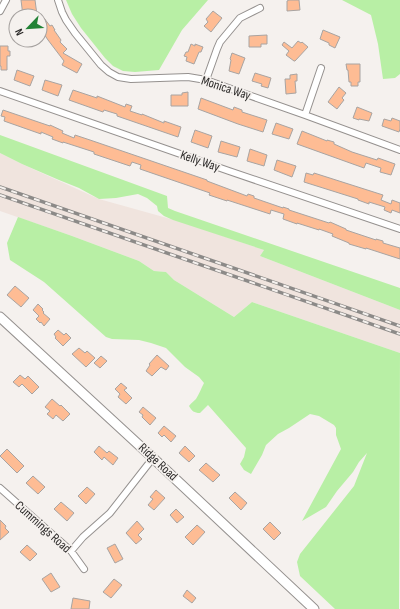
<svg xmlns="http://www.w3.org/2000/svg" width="400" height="609" viewBox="0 0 400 609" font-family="'Sofia Sans Condensed',sans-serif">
<rect width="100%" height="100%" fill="#f5f1ee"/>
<path fill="#f0e4de" d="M0 153 22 164 99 199 185 223 264 250 260 256 400 310V353L252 302 234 317 174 280 166 272 154 271 139 261 72 236 0 211Z"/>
<path fill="#b8efa5" d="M66 0H208L182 30 159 70 135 72 123 71 113 66 105 58 81 28 72 14Z
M342 0H400V74L395 78 383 79 378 44 371 15Z
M0 135 167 196 168 208 175 211 400 288V310L260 256 264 250 173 220 164 216 158 211 157 206 147 198 138 194 116 198 99 199 79 188 59 180 22 164 0 153Z
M18 217 72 236 139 261 154 271 166 272 174 280 234 317 252 302 400 353 399 609H335L300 576 297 562 300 554 354 486 367 453 359 462 353 472 337 491 326 507 302 521 341 449 336 435V428L334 425 319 416 310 414 289 428 278 434 266 445 262 455 251 474 244 470 240 464 244 457 246 448 208 405 200 413C194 413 192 411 189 406 191 403 194 401 196 399 199 394 201 389 204 383L199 377 185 367 166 348 151 343 139 340 112 339 106 337 44 282 10 260 7 243Z"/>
<path fill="#febc94" stroke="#a8a4a2" d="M21 0H35L37 15 23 16Z
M289 0H299L300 10 287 11V1Z
M213 11 222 18 211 32 204 26 208 22 206 19Z
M44 18 50 26 52 25 55 30H54L61 40 60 42 67 49 63 53 82 64 77 73 62 65 64 61 48 40 40 28V21Z
M323 30 340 37 335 48 329 45V43L320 39Z
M267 35V44H261V47H249V36Z
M298 41 301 43 302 42 308 47 295 61H294L286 55 289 51 282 45 284 42 292 48Z
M191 44 195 46V44L203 47 201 52H199L194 64 186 61 187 57 184 56 186 52H188Z
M0 46H8V51H10V56H7V70H1V66H0Z
M232 53 245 58 239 74 229 71 231 60 230 59Z
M346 64H360V82H358V86H351V82H349L348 70H347Z
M17 70 34 76 30 86 14 80Z
M255 73 271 78 268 88 261 86 262 84 252 81Z
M297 74V81H295L296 93 286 94 285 79H290V75Z
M45 80 62 85 58 96 42 90Z
M339 87 346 93 342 98 344 100 337 109 328 102Z
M73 90 97 98V96L125 107 126 104 132 106 130 111 142 115V114L164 123V121L181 127 178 137 117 116V114L104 110 103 112 69 100Z
M188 92V106H171V95H182V93Z
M201 98 233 110 234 107 242 110V112L267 120 263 132 238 124 198 109Z
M357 107 372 113 369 121 359 119V120L353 118Z
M3 110 50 126V125L63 131 62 133 74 138 75 135 90 140 207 180V181L247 196 248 194 254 196V198L283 208V207L289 209V210L329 223 330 222 346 229V230L376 240V239L383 241V243L400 248V259L366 248V249L349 244V243L332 236 333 234 319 229V230L297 223V224L283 219 284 214 271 210 270 214 227 200V201L209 195 210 193 140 169 141 165 132 162 130 166 94 154V152L63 142V143L52 139 53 137 41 132V134L4 121 5 117 1 116Z
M392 118 400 121V129L399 132 382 126 384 119 391 121Z
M276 123 293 129 289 139 272 134Z
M195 130 212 136 208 148 191 142Z
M302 131 327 141V140L334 142V144L352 152 377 160 378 158 395 164 391 175 380 172 381 168 366 163 364 168 297 144Z
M221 141 240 147 237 157 218 152Z
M250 149 267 155 264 166 247 161Z
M277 160 296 166 292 177 274 170Z
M306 173 313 175 314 173 383 195 381 200 391 204 392 200 400 203V213L392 210 391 213 384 210 385 207 369 202V204L358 200V199L304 182Z
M15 286 29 298 21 307 7 295Z
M38 304 43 309 42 310 44 312 43 313 50 319 44 326 41 322 40 323 36 319 39 316 33 310Z
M58 330 64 335 66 333 71 338 63 346 55 338 56 337 54 334Z
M79 348 85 353 87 351 95 358 86 367 72 354Z
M157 355 169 366 166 370 161 367 152 376 146 371 150 365 149 364Z
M101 356 107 361 100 368 94 363Z
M20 375 25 379 28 376 39 387 32 394 22 384 19 387 13 382Z
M121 383 127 388 124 390 132 398 126 404 118 397 120 394 115 389Z
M52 399 60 406 61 405 70 414 63 421 56 415 53 419 47 414 50 411 45 407Z
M143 407 156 418 150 425 142 417 143 415 139 412Z
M164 426 176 436 171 442 164 435 162 437 158 433Z
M99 446 107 453 109 451 118 458 113 465 104 457 102 460 94 452Z
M185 446 195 456 189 462 179 453Z
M7 449 24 466 17 473 0 456Z
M206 463 220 475 213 482 199 470Z
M33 476 45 487 38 494 26 483Z
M87 487 95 494 86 504 78 496Z
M156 490 165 498 154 510 148 505 153 499 150 497Z
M235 492 247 503 241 510 229 498Z
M61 502 74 513 67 521 54 509Z
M176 509 184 517 177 523 170 515Z
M0 520 6 526 5 528 9 532 0 540Z
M137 521 144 529 138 535 142 539 136 544 126 533Z
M270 522 281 533 274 540 263 529Z
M197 525 205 532 193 545 185 537Z
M115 544 123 559 115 563 107 548Z
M27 545 37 554 30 561 20 552Z
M51 573 60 587 51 592 42 579Z
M114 579 122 585 111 598 103 592Z
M187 590 196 598 192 603 183 596Z
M73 598 90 601 89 609H71Z"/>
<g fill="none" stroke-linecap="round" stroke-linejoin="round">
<g stroke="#95918f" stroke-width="8">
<path id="street" d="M58 0 62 12 66 20 75 33 101 65 109 72 118 77 131 79 188 77 206 80 305 115 400 150
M0 11 6 0
M206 80 217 49 220 42 240 18 260 8
M0 91 229 171 400 229
M305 115 321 68
M0 488 71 551 84 569
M71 551 83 537 110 513 153 458"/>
</g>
<g stroke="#95918f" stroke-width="11">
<path id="secondary" d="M0 317 153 458 314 609"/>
</g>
<use href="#street" stroke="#fff" stroke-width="6"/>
<use href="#secondary" stroke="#fff" stroke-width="9"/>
<g stroke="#8c8a88" stroke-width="3.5">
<path id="rail" d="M0 187 400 326
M0 195 400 334"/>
</g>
<use href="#rail" stroke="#f5f1ee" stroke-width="2" stroke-dasharray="6" stroke-linecap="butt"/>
</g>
<g text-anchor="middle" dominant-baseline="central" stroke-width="3.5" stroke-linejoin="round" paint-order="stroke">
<g font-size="13" fill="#2c2a29" stroke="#f5f1ee">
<text transform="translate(226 88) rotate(18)">Monica Way</text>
<text transform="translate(200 161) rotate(19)">Kelly Way</text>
<text transform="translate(158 462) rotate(43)">Ridge Road</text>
<text transform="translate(43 527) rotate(42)">Cummings Road</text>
</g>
</g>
<g transform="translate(28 28) rotate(245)"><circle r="19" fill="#f5f1ee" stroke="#a5a19f"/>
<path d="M0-3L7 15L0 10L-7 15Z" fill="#238336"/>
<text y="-6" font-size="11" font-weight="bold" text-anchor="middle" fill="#2c2a29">N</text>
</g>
</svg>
